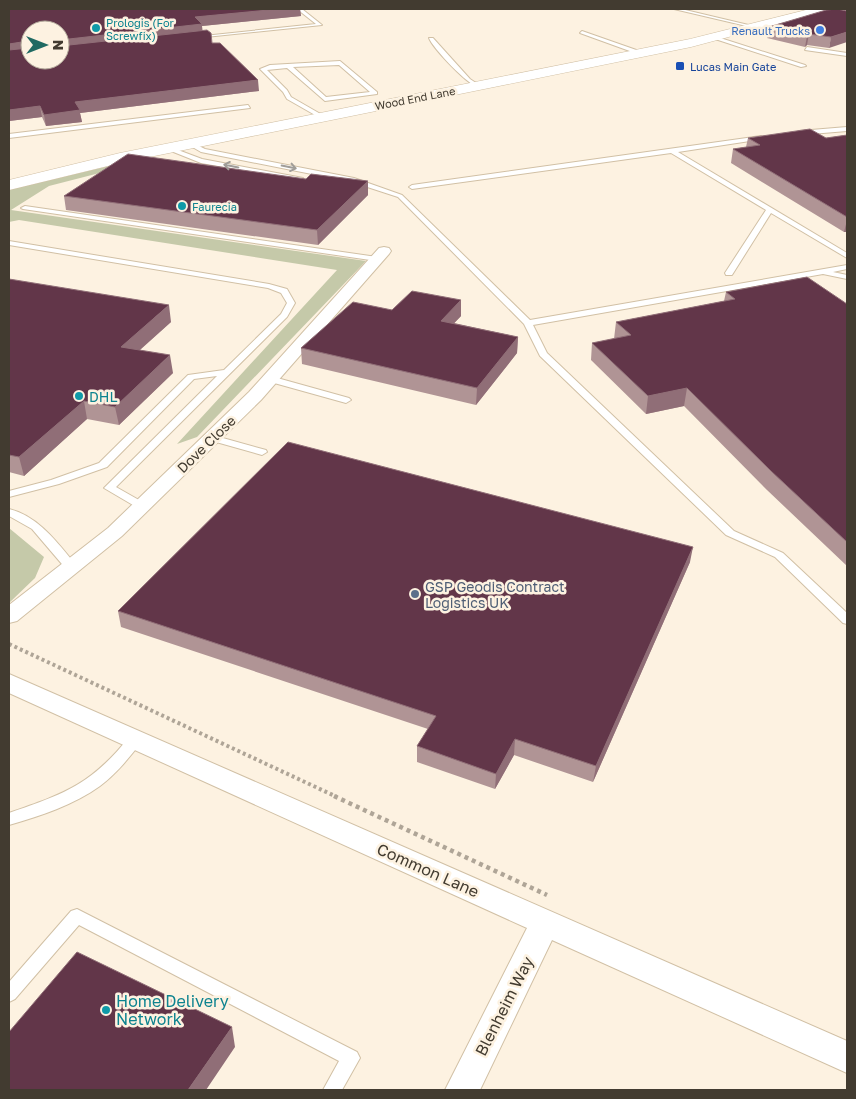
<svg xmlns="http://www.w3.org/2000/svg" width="856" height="1099" viewBox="0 0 856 1099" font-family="'Golos Text',sans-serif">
<rect width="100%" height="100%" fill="#fdf2e1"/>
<path fill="#c5c9a9" d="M142 158 119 168 49 186 11 210 366 261 197 437 177 444 337 270 19 220 9 222V190Z
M9 528 44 557 35 578 9 603Z"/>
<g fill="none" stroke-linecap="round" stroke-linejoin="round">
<g stroke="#d1c0a5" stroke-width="2">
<path id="lane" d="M297 9H302L322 25 196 38 194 37 316 24Z
M674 9H681L757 27 755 28Z
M582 31 642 52 643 53 638 54 580 33Z
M714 36 805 65 806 66 801 67 712 38Z
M429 38H433L470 79 479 85V87C469 87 432 47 429 38Z
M807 47 847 53V56L805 50Z
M340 61 377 92V94L325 101 287 68 267 70 287 90 291 97 324 116 325 117 322 119 287 99 283 92 260 69 270 65ZM339 65 370 92 326 97 293 67Z
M248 105 250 108 9 138V134Z
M847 127V131L799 135 796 133 799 131Z
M761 136 764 138 763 139 678 152 847 253V258L771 213 732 275H726L725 273 766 210 671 153 412 189 409 187 412 185Z
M191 142 205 149 354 178 402 195 530 320 847 265V269L833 272 847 275V279L823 274 533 325 547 353 734 531 783 553 847 613V624L843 623 775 557 726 535 540 356 524 324 398 197 352 182 201 152 189 145V143Z
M166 147H170L202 159 303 178 300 180 201 163 166 149Z
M25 206 377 257 381 259 377 261 23 209 21 208Z
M9 241 269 284 287 289 295 303 287 317 116 487 146 504 147 506 146 508H138L104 488 217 376 194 379 107 467 59 484 9 497V491L51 480 99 463 188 375 224 370 281 314 287 303 281 293 268 288 9 245Z
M270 376 349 398 351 400 346 403 267 381 265 379Z
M212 435 266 450 267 452 262 455 209 440 207 438 209 436Z
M9 509C38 516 57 542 75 564L77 567 75 570H67L32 529 9 516Z
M135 735 140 736 142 740 140 744C128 759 116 774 100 786 74 805 40 816 9 825V813C66 793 91 785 130 736Z
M77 909 357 1052 360 1058 342 1090H323L339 1061 79 925 15 999 9 1002V982L71 911Z"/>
</g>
<g stroke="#d1c0a5" stroke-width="2">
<path id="street" d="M384 247 389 248 391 251 389 254 261 400 122 536 17 621 9 623V605L108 528 249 392 379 248Z
M9 674 847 1041V1073L552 940 480 1090H445L527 928 9 693Z"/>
</g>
<g stroke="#d1c0a5" stroke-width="1">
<path id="secondary" d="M810 9H828L826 11 691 47 120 163 9 190V180L120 153 690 39Z"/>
</g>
<path stroke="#afa597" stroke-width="4" stroke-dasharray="3 3" stroke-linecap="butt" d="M9 644 337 797"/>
<path stroke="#afa597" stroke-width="4.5" stroke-dasharray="4 4" stroke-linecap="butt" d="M334 796 547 895"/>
<use href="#lane" fill="#fff" fill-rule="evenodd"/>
<use href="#street" fill="#fff" fill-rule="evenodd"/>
<use href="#secondary" fill="#fff" fill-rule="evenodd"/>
</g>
<path fill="#b09495" d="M9 9H300L301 16 202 26V30L212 43 259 91 80 113 82 122 46 126 42 117 9 121Z
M837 9 829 48 807 45 805 47 767 38 769 27Z
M847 135V232H844L731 163 733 149 746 147 748 138H826Z
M306 179 368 181V195L318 245 66 210 64 196Z
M9 279 171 322 140 350 173 373 119 425 87 419 24 476 9 472Z
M726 292 847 304V566L767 490 684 406 646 414 591 360 592 343 614 339 616 322 724 301Z
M461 300V316L454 323 518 337 517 353 476 405 302 364 301 348 392 310Z
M690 562 593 782 514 755 495 789 417 762V746L428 729 121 627 118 611Z"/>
<path fill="#906e77" d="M279 9H300L301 16 202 26 203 34 60 50V40L195 17Z
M847 32V42L829 48 831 37Z
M809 34 807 45 805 47 807 36Z
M28 41 30 51 9 55V44Z
M258 80 259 91 80 113 82 122 46 126 44 115 75 102Z
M40 106 42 117 9 121V110Z
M368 181V195L318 245 317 230Z
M847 220V232H844Z
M461 300V316L441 337V321Z
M169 305 171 322 124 364 121 347Z
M518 337 517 353 476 405 477 388Z
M170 355 173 373 119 425 115 407Z
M687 388 684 406 646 414 648 396Z
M84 401 87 419 24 476 19 457Z
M693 547 690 562 593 782 596 766Z
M515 739 514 755 495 789 496 774Z
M232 1027 235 1047 206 1090H188Z"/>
<path fill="#623649" stroke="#906e77" d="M9 9H279L195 17 202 24 60 40V30H30V60H60V46L207 30 211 33 212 43H220L258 80 75 102 80 110 44 115 40 106 9 110V50L29 48 28 41 9 44Z
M837 9 847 11V32L831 37 809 34 807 36 769 27 826 10Z
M810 129 826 138 847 135V217L733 149 760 145 748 138Z
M128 154 306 179 311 174 368 181 317 230 64 196Z
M807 277 847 304V542L771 471 687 388 648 396 592 343 631 335 616 322 735 299 726 292Z
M9 279 169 305 121 347 170 355 115 407 84 401 19 457 9 455Z
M412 291 461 300 441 321 518 337 477 388 301 348 353 302 392 310Z
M288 442 693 547 596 766 515 739 496 774 417 746 436 716 118 611Z
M77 952 232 1027 188 1090H9V1032Z"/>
<defs><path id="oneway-shaft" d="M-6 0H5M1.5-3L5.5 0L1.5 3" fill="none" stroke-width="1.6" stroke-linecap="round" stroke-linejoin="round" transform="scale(1.25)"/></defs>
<g stroke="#a09d98">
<use href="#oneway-shaft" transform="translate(231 166) rotate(-169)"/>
<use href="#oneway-shaft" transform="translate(289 167) rotate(11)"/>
</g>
<g fill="#0f9aa8" stroke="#fdf2e1" stroke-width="2">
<circle cx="96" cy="28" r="5"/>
<circle cx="182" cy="206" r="5"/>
<circle cx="79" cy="396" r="5"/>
<circle cx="106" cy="1010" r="5"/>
</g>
<circle fill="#3f7fe0" stroke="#fdf2e1" stroke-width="2" cx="820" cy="30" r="5"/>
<rect fill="#1a4fb4" stroke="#fdf2e1" stroke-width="2" x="675" y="61" width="10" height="10" rx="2.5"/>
<circle fill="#5c6f8a" stroke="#fdf2e1" stroke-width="2" cx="415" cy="594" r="5"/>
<g text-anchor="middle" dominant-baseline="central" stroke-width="5" stroke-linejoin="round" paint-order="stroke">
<g font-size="11" fill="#0d838f" stroke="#fdf2e1" text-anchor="start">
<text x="106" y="22">Prologis (For<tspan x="106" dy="13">Screwfix)</tspan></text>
<text x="192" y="206">Faurecia</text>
</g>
<g font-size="11" fill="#366cbe" stroke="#fdf2e1" text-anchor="end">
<text x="810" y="30">Renault Trucks</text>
</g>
<g font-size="11" fill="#164399" stroke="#fdf2e1" text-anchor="start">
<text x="690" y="66">Lucas Main Gate</text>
</g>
<g font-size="11" fill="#423b30" stroke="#fdf2e1">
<text transform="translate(415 98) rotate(-11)">Wood End Lane</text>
</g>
<g font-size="14" fill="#0d838f" stroke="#fdf2e1" text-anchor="start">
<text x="89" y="396">DHL</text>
</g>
<g font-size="14" fill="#423b30" stroke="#fdf2e1">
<text transform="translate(206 444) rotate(-44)">Dove Close</text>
</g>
<g font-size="14" fill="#4e5e75" stroke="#fdf2e1" text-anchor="start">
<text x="425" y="586">GSP Geodis Contract<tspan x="425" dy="16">Logistics UK</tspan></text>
</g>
<g font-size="16" fill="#423b30" stroke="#fdf2e1">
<text transform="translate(428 870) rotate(24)">Common Lane</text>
<text transform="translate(504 1006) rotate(-63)">Blenheim Way</text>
</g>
<g font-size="16" fill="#0d838f" stroke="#fdf2e1" text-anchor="start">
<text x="116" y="1001">Home Delivery<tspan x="116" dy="18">Network</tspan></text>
</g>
</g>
<rect width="856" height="1099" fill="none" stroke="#423b30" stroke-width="20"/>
<g transform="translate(45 45) rotate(90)"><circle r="24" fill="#fdf2e1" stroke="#b2a99a"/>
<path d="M0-4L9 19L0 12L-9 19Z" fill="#206a62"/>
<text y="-8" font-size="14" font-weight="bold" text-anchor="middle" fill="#423b30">N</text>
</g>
</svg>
